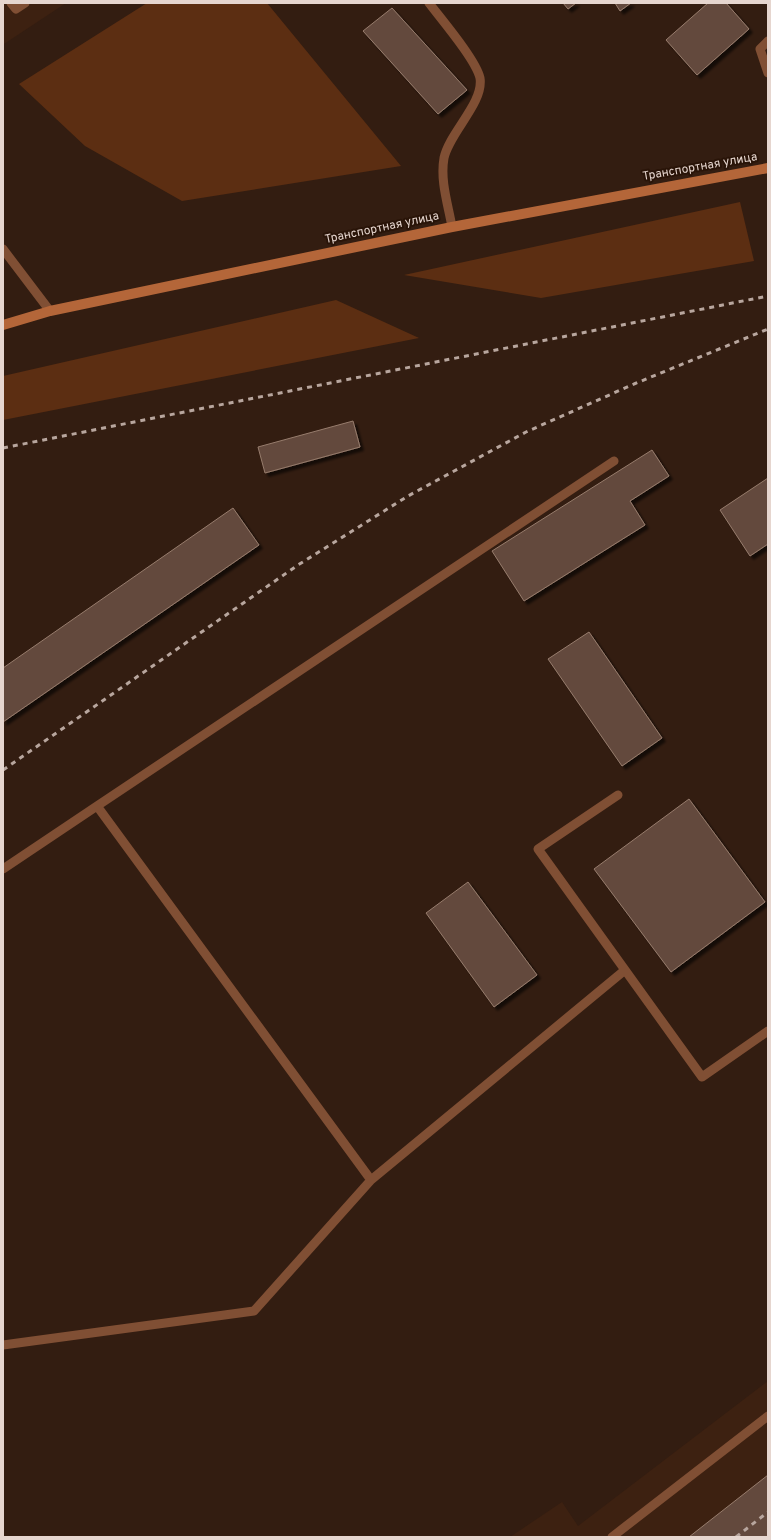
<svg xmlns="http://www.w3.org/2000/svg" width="771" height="1540" viewBox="0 0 771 1540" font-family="Overpass,sans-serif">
<defs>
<filter id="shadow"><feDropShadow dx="3.5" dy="3.5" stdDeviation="1" flood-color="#0009"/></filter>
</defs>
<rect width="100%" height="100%" fill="#331d11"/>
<path fill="#3d2111" d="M3 3H66L4 44Z
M768 1381V1537H510L562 1502 578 1526Z"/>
<path fill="#5c2e12" d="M147 3H267L401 166 182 201 85 146 19 84Z
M740 202 754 261 541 298 404 275Z
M336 300 419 338 3 420V376Z"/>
<path fill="#634a3c" stroke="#977c6d" filter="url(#shadow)" d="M563 3H576L568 9Z
M615 3H631L620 11Z
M708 3H726L749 29 697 75 666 40Z
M392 8 467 90 438 114 363 31Z
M353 421 360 447 265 473 258 447Z
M652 450 669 476 630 501 645 525 524 601 492 551Z
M768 478V544L750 556 720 510Z
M233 508 259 545 3 722V668Z
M589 632 662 738 622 766 548 659Z
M689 799 765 902 671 972 594 869Z
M468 882 537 975 494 1007 426 913Z
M768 1475V1537H689Z"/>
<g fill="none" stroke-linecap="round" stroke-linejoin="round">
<path stroke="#804f34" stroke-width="9" d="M11 3 16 9 25 3
M429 3C442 20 476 60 480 78 484 103 449 133 444 158 440 181 448 204 452 227
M768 41 760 49 768 73
M3 249 50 311
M618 795 538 849 702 1077 768 1031
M97 806 614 461
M3 869 97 806 371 1180 625 970
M3 1345 254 1311 371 1180
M612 1537 768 1416"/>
<path stroke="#b46639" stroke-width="10" d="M3 325 50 311 452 227 768 168"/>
<path stroke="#b8a69e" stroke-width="3" stroke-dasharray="5 5" stroke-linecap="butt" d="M3 448 768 296
M3 770 298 565 408 496 526 432 634 384 768 329
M736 1537 768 1512"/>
</g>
<g text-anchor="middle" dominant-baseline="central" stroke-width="4" stroke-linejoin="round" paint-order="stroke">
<g font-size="12" fill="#e6d6cf" stroke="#291408">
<text transform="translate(700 167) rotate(-10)">Транспортная улица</text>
<text transform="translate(382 228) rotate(-12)">Транспортная улица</text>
</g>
</g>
<rect width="771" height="1540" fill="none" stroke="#e6d6cf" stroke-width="8"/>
</svg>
